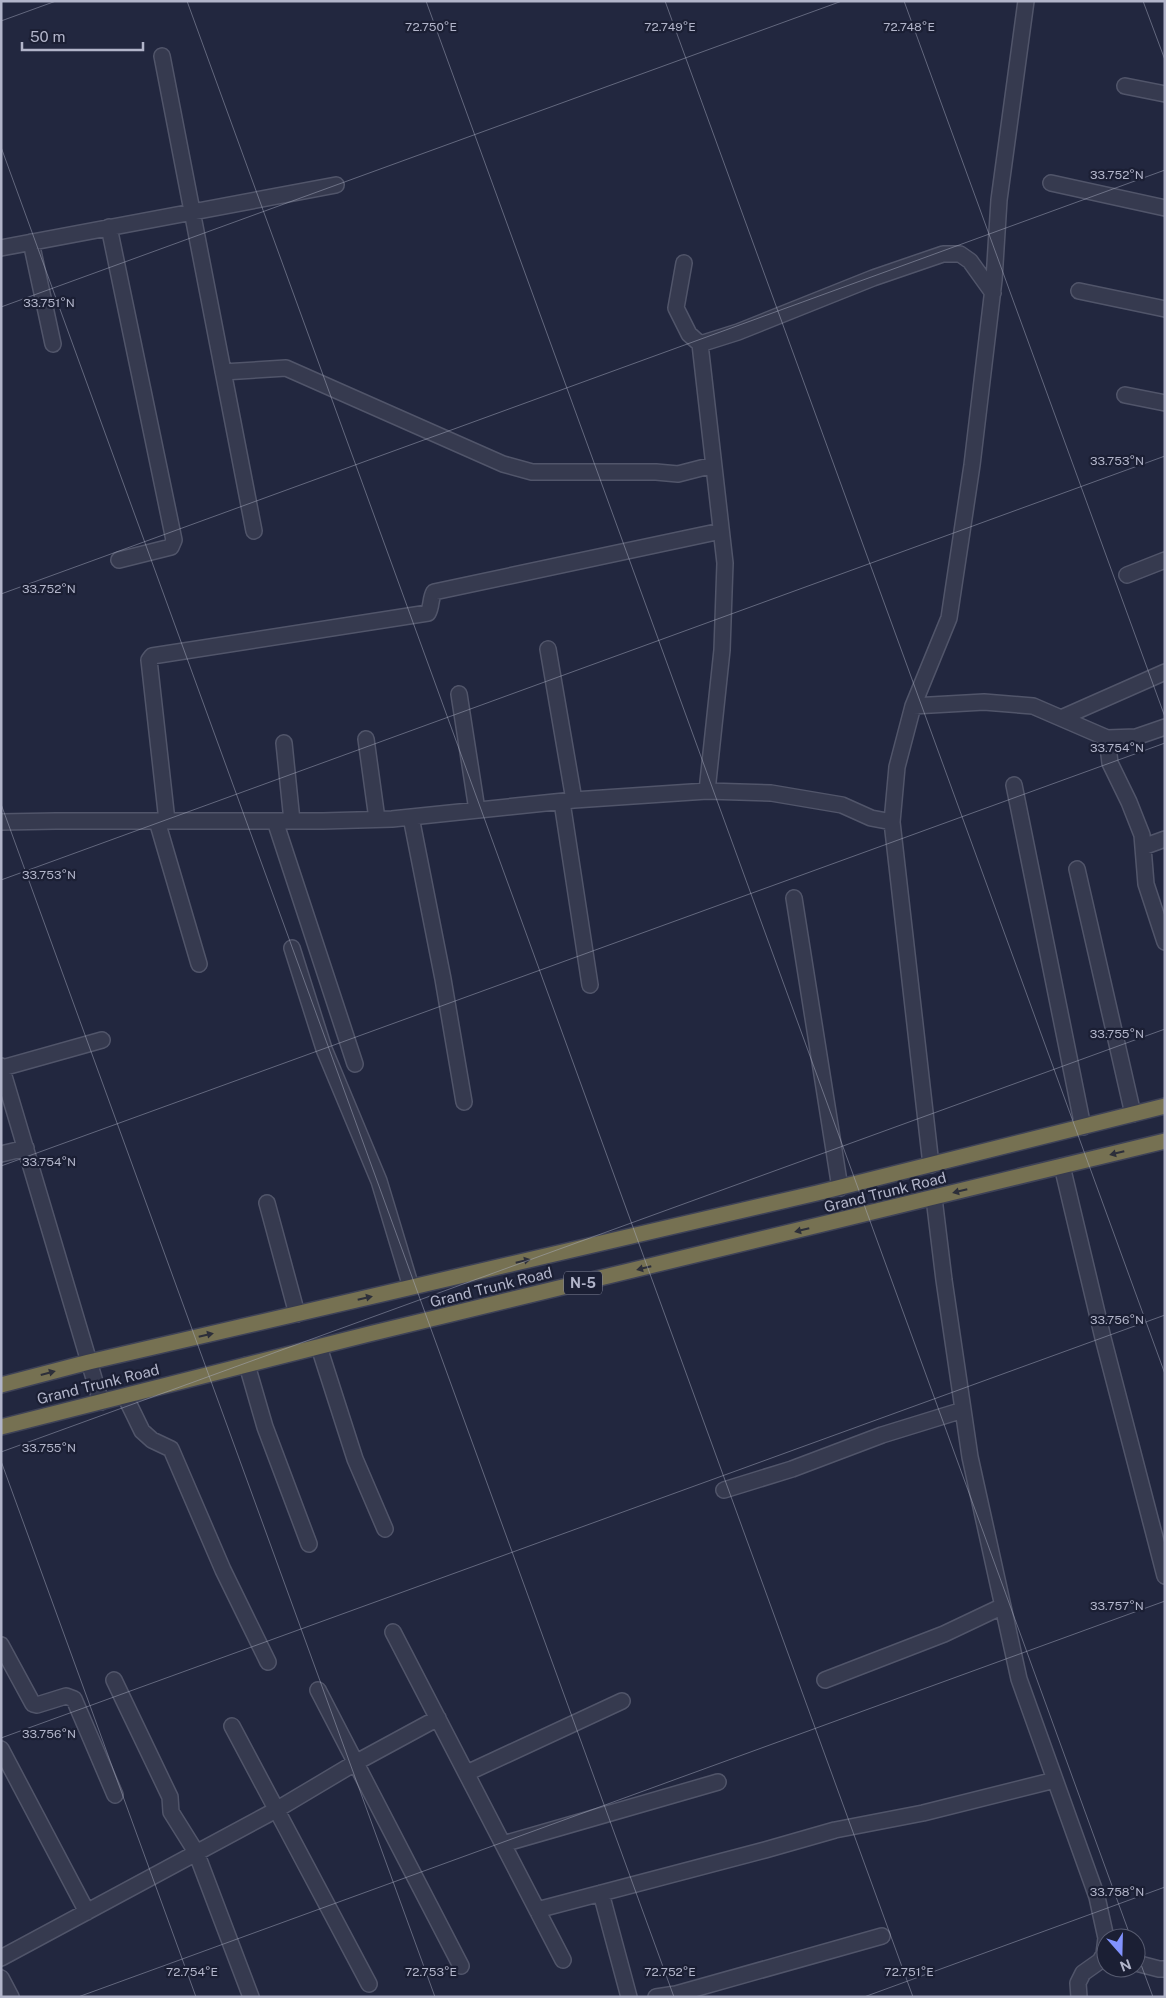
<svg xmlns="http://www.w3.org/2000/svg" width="1166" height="1998" viewBox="0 0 1166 1998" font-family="'Public Sans',sans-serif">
<rect width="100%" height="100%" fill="#22273f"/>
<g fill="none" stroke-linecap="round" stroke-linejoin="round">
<g stroke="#51556a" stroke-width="18">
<path id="street" d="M162 56 254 531
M1125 86 1165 94
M1051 183 1165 208
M109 227 174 540 171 547 119 560
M31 242 53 344
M1 248 336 185
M684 263 676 308 689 334 700 344 738 332 873 278 943 254H960L970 261 993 293
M1079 291 1165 309
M700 344 725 563 722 650 707 791
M223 372 286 368 503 464 532 472H656L678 474 713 465
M1125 395 1165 403
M1127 575 1165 560
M548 649 574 800
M459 694 477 810
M913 706 984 702 1033 706 1107 738 1136 737 1165 727
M1061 718 1165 672
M1107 738 1110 763 1129 802 1142 835 1146 884 1165 942
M366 739 377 819
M284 743 292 821
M1014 785 1083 1127
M562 802 590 985
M411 817 443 979 464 1102
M157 821 199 964
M167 821 149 660 152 656 428 613C432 606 430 599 434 592L721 531
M275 821 355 1064
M1 822 56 821H323L392 819 574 800 707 791 771 793 842 805 871 818 892 822
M1143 847 1165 839
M1077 869 1133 1114
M794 898 840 1188
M292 948 324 1049 379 1181 411 1287
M1 1066 101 1402
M2 1068 102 1040
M1 1154 26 1148
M931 1165 892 822 897 767 913 706 949 618 972 465 994 280 999 200 1026 1
M1062 1166 1103 1338 1165 1576
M934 1198 944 1280 970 1457 1019 1679 1097 1897 1106 1938 1104 1954 1100 1961 1083 1973 1078 1983 1079 1997
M267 1203 297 1314
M319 1347 355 1459 385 1529
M247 1365 265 1427 309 1544
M125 1396 142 1431 152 1440 171 1449 223 1570 268 1662
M724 1490 792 1469 882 1435 963 1410
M393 1632 563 1960
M1 1645 33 1704 37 1705 66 1696 74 1699 115 1795
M114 1680 170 1797 171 1812 196 1852 251 1997
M825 1680 944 1634 1003 1606
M318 1690 461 1966
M232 1726 369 1984
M1 1749 87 1912
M467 1773 622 1701
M503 1844 718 1782
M601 1893 629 1997
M537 1910 765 1850 835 1830 923 1813 1055 1780
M1 1958 276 1810 355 1763 438 1718
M1136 1963 1159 1969H1165
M1 1978 11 1997
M656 1997 676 1994 882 1936"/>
</g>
<g stroke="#3e4257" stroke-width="18">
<path id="highway" d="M1 1385 89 1362 817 1193 1165 1106
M1 1427 369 1334 1165 1141"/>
</g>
<use href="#street" stroke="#363a4f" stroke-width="15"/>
<use href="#highway" stroke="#767152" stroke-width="15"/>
</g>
<defs><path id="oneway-solid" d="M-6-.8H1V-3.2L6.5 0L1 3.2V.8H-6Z" transform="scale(1.25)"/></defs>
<g fill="#2d2f3a">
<use href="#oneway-solid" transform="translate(1117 1153) rotate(166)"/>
<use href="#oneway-solid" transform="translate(960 1191) rotate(166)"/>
<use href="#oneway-solid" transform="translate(802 1230) rotate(166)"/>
<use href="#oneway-solid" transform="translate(523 1261) rotate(-13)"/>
<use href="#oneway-solid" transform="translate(644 1268) rotate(166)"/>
<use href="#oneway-solid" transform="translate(365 1298) rotate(-13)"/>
<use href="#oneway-solid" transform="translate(206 1335) rotate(-13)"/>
<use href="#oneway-solid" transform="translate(48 1373) rotate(-15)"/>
</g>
<path fill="none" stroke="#b2b5ca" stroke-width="1" stroke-opacity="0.45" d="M187 1 913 1997M426 1 1131 1938M665 1 1165 1374M904 1 1165 717M1143 1 1165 60M1 21 56 1M1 147 674 1997M1 307 842 1M1 594 1165 170M1 804 435 1997M1 880 1165 456M1 1166 1165 743M1 1452 1165 1029M1 1461 196 1997M1 1738 1165 1315M1136 1951 1153 1997M78 1997 1165 1601M864 1997 1165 1887"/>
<g text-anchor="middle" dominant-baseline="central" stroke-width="4.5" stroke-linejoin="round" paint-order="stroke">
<rect fill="#1b1f34" stroke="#85889d" stroke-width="1" x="564" y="1271.5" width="38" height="23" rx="4"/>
<g font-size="14" font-weight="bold" fill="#b2b5ca">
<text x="583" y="1283">N-5</text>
</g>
<g font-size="15" fill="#b2b5ca" stroke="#1b1f34">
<text transform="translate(885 1192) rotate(-14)">Grand Trunk Road</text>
<text transform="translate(491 1287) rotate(-14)">Grand Trunk Road</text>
<text transform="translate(98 1384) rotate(-14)">Grand Trunk Road</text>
</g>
</g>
<g font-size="12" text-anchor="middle" fill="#b2b5ca" stroke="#1b1f34" stroke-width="4.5" stroke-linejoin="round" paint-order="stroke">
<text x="431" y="31">72.750°E</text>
<text x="670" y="31">72.749°E</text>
<text x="909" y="31">72.748°E</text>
<text x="1117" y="179">33.752°N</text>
<text x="49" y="307">33.751°N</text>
<text x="1117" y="465">33.753°N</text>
<text x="49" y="593">33.752°N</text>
<text x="1117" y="752">33.754°N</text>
<text x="49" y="879">33.753°N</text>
<text x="1117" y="1038">33.755°N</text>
<text x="49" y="1166">33.754°N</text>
<text x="1117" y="1324">33.756°N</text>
<text x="49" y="1452">33.755°N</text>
<text x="1117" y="1610">33.757°N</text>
<text x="49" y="1738">33.756°N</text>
<text x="1117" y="1896">33.758°N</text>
<text x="192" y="1976">72.754°E</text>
<text x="431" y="1976">72.753°E</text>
<text x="670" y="1976">72.752°E</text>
<text x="909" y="1976">72.751°E</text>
</g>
<rect width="1166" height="1998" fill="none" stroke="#b2b5ca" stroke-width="5"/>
<g transform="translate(1121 1953) rotate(160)"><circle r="24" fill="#1b1f34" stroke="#575b70"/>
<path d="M0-4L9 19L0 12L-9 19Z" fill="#8293ff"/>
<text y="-8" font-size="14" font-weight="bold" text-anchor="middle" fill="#b2b5ca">N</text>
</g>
<path d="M22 42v8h121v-8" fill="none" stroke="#b2b5ca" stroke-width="2.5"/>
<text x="30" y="42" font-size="15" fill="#b2b5ca" stroke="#1b1f34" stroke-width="4" paint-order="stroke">50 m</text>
</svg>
